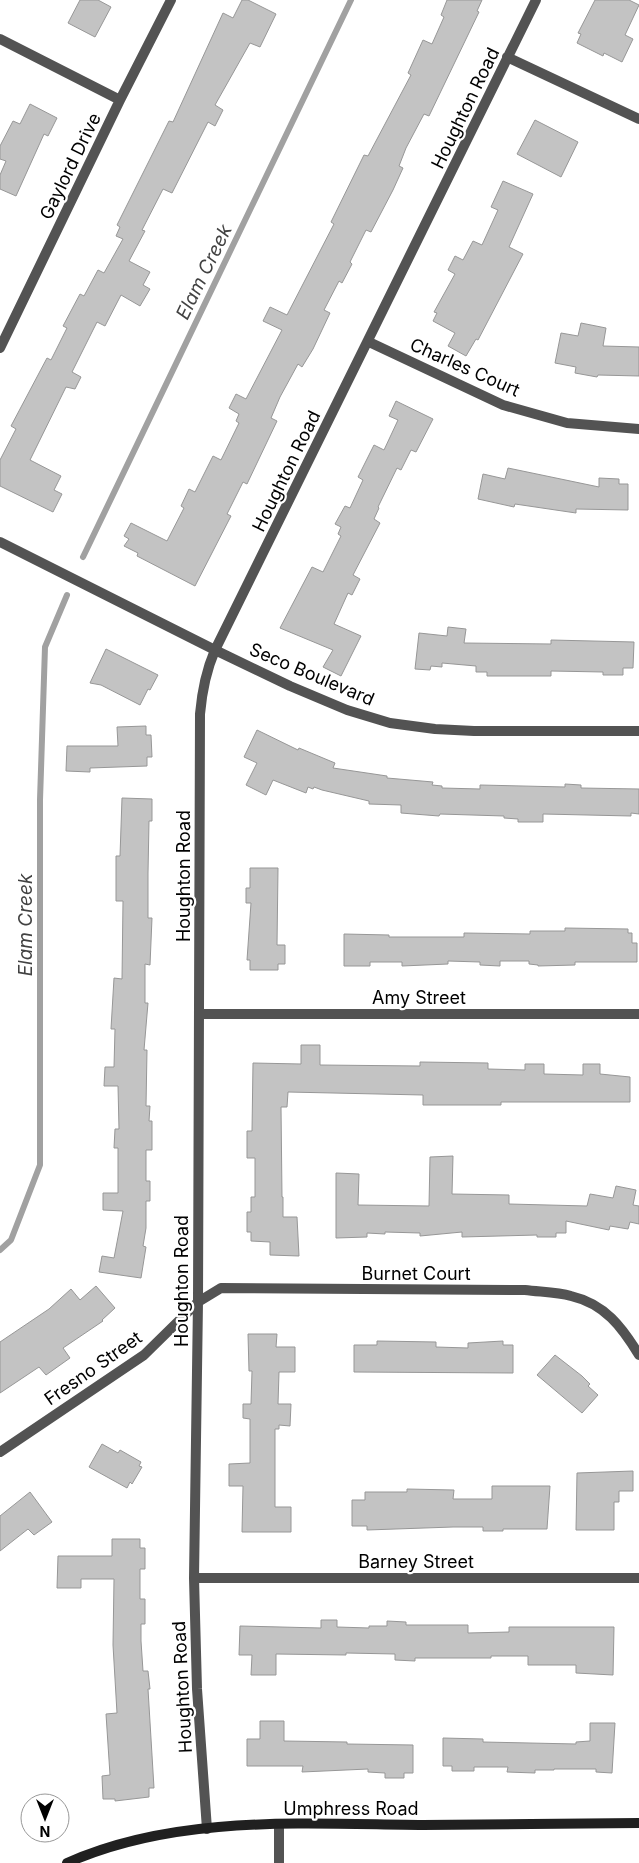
<svg xmlns="http://www.w3.org/2000/svg" width="639" height="1863" viewBox="0 0 639 1863" font-family="Inter,sans-serif">
<rect width="100%" height="100%" fill="#fff"/>
<g fill="none" stroke-linecap="round" stroke-linejoin="round">
<path stroke="#a1a1a1" stroke-width="6" d="M83 557 351 0
M0 1250 11 1240 40 1165V800L45 647 67 595"/>
</g>
<path fill="#c3c3c3" stroke="#979797" d="M80 0H98L111 7 95 37 68 23Z
M242 0H248L276 14 260 47 250 43 215 105 223 110 215 126 208 122 172 193 163 189 142 230 145 231 129 261 150 272 143 285 150 289 140 306 121 295 105 326 97 322 72 372 81 377 75 389 66 387 30 460 61 476 54 490 62 494 53 512 0 486V460L16 429 11 426 47 358 51 360 67 328 63 326 80 294 84 296 98 270 104 273 123 239 116 236 120 227 117 225 169 121 173 122 223 13 233 18Z
M447 0H482L477 11 479 12 429 116 424 114 406 148 399 166 403 168 393 190 371 232 366 230 350 262 352 264 342 283 339 281 324 310 330 313 313 349 302 367 298 364 280 397 271 418 277 421 247 484 243 482 227 514 231 516 195 586 137 556 138 553 124 546 129 539 124 536 131 523 167 541 184 508 181 506 189 489 195 492 213 456 221 460 239 423 236 421 239 414 229 408 236 394 246 399 282 330 263 321 270 307 287 315 334 224 331 222 364 155 368 156 411 75 408 73 423 40 432 44 444 17 441 15Z
M595 0H629L639 5 625 35 633 39 622 62 604 53 603 56 577 43 581 34 578 33Z
M30 104 57 118 48 136 44 134 16 196 0 189V175L6 161 0 159V146L13 121 20 124Z
M535 120 578 142 561 177 517 154Z
M503 181 533 194 509 247 523 254 478 340 476 339 466 356 448 346 455 333 433 321 437 313 434 312 455 274 448 270 455 256 463 260 473 241 482 245 498 210 491 207Z
M581 323 606 328 603 346 639 347V376L598 375 597 377 575 373 576 367 555 363 561 333 578 336Z
M396 401 433 419 416 452 411 450 401 470 397 468 378 507 379 508 374 519 380 523 353 575 360 579 352 595 348 593 334 624 361 636 341 676 323 667 333 650 280 628 312 567 323 572 341 536 338 534 341 527 335 524 345 506 350 508 363 480 358 477 374 445 384 450 398 420 389 416Z
M508 468 599 487V478L619 479V484H628V510L576 509V513L515 504 514 507 478 499 483 474 505 479Z
M448 627 466 629 464 643 551 644V640L634 642 633 668H623V675H603V672L551 671V676H487V672H476V666L442 663V667L431 666 430 670 415 669 419 633 447 636Z
M106 649 158 675 150 690 148 689 140 705 101 685 90 683Z
M146 726V735H151L152 757H147V766L90 768V772L66 771 67 746H118L117 727Z
M257 730 298 750 299 748 335 763 333 768 387 776V778L433 782 432 785 442 786V788L480 789V785L565 787V784L581 785V788L639 789V814L631 813V816L543 814V822H518V819L504 818V816L440 814 439 816 401 813V805L369 804V801L322 790 314 787 313 789 308 787 306 793 273 780 266 795 246 785 257 763 244 757Z
M122 798 152 799V821H149L148 873V918H152L150 965 145 964V1003H148L144 1050H147L146 1106H150L149 1121H152V1150H146V1181H150V1201H146V1228L143 1246 146 1247 141 1278 99 1272 102 1256 114 1258 123 1211 103 1210V1193H118V1148H114L115 1129H119L118 1086H104L105 1067H114L115 1029H111L114 978 122 979 123 901H116V856H120Z
M250 868H278L277 945H285V964H278V970H250V960H247L251 903H246V888H250Z
M565 928 628 929V933H632V943H637V962H575V965L538 966V965L529 964V961H500V966L480 965V962L448 961V964L402 966V962H370V966H344V934L389 935V937H464V933L530 934V931H565Z
M301 1045H320V1065L420 1066V1062L488 1063V1069L525 1070V1064H544V1074L583 1075V1064H600V1074L630 1077V1102H501V1105H423V1095L288 1092 287 1107H281L282 1197H283V1217H297L299 1256 270 1255V1242L251 1241V1232H247V1212H251V1197H255V1158H247V1131H252L253 1063 301 1064Z
M453 1156 452 1194 509 1195V1204L587 1206 590 1194 613 1198 616 1186 636 1190 633 1205 639 1206V1224L630 1222 628 1229 610 1226 609 1230 566 1221V1233H556V1237H537V1235L462 1237V1232L420 1236V1233L385 1232V1234L367 1233V1237L336 1238V1173L359 1174 358 1205 429 1206 430 1157Z
M96 1286 115 1308 102 1320 103 1321 63 1348 70 1358 46 1375 39 1367 0 1393V1342L49 1309 71 1289 80 1300Z
M248 1334H277L276 1347H295V1372H279L278 1404H291L290 1426 279 1425V1429H275V1507H291V1532H242L243 1486H229V1464L250 1463V1419L243 1418V1404H251L252 1371H249Z
M377 1341 436 1342V1347L468 1348V1343L503 1341V1345H513V1373L354 1372V1345H377Z
M555 1355 582 1376 590 1384 588 1386 598 1395 582 1413 537 1375Z
M102 1444 118 1453 120 1450 141 1462 139 1466 142 1467 132 1484 130 1482 127 1488 89 1467Z
M633 1471V1491H619V1502H614V1530H576L577 1473Z
M492 1486H550L547 1529H503V1531H483V1527H453L367 1530V1526H352V1500H365V1492H407V1489L454 1490 453 1499H492Z
M30 1492 52 1522 34 1535 28 1529 0 1551V1516Z
M112 1539H140V1548H145V1569H140V1599H145V1624H141V1641L143 1671H148L150 1689H148L154 1788H149V1797L115 1801V1799H103L102 1776 110 1775 106 1714 117 1713 113 1645 114 1579H81V1588H57L58 1556H112Z
M321 1620H337V1627L369 1628V1626H387V1621L406 1622V1625H468V1633L509 1632V1627H614L613 1675 576 1673V1665H528V1656H491V1658H415V1661L395 1660V1654L346 1653V1655L276 1654V1675H251L252 1655H239L240 1626 321 1628Z
M260 1721H284V1741L347 1742V1744L413 1745V1773H404V1778H385V1773L368 1772V1769L302 1772 303 1766H247V1739H260Z
M590 1723H615L612 1773 596 1772V1769H554V1770H535V1773L507 1772 508 1767H474V1771H452V1766H443V1738L483 1739V1742L576 1744V1742L590 1741Z"/>
<g fill="none" stroke-linecap="round" stroke-linejoin="round">
<path stroke="#535353" stroke-width="10" d="M0 39 120 100
M507 57 639 119
M369 342 503 405 567 423 639 429
M0 348 120 100 171 0
M0 542 215 650 290 686 347 710 390 723 435 729 474 731H639
M199 1014H639
M0 1452 144 1355 198 1302 221 1288 525 1290C540 1292 557 1292 571 1296 605 1304 622 1327 639 1355
M194 1578H639
M279 1824V1863
M207 1829 197 1689 194 1578 198 1302 200 714C202 691 206 671 215 650L536 0"/>
<path stroke="#202020" stroke-width="10" d="M67 1863C176 1814 306 1824 423 1825 495 1825 567 1823 639 1823"/>
</g>
<g text-anchor="middle" dominant-baseline="central" stroke-width="4.5" stroke-linejoin="round" paint-order="stroke">
<g font-size="18" fill="#000" stroke="#fff">
<text transform="translate(465 108) rotate(-64)">Houghton Road</text>
<text transform="translate(70 166) rotate(-64)">Gaylord Drive</text>
<text transform="translate(465 367) rotate(24)">Charles Court</text>
<text transform="translate(286 471) rotate(-64)">Houghton Road</text>
<text transform="translate(312 674) rotate(23)">Seco Boulevard</text>
<text transform="translate(183 876) rotate(-90)">Houghton Road</text>
<text x="419" y="997">Amy Street</text>
<text x="416" y="1273">Burnet Court</text>
<text transform="translate(181 1281) rotate(-90)">Houghton Road</text>
<text transform="translate(93 1368) rotate(-35)">Fresno Street</text>
<text x="416" y="1561">Barney Street</text>
<text transform="translate(182 1687) rotate(-93)">Houghton Road</text>
<text x="351" y="1808">Umphress Road</text>
</g>
<g font-size="19" font-style="italic" fill="#424242" stroke="#fff">
<text transform="translate(204 272) rotate(-64)">Elam Creek</text>
<text transform="translate(25 925) rotate(-90)">Elam Creek</text>
</g>
</g>
<g transform="translate(45 1818) rotate(180)"><circle r="24" fill="#ffffff" stroke="#999999"/>
<path d="M0-4L9 19L0 12L-9 19Z" fill="#000000"/>
<text y="-8" font-size="14" font-weight="bold" text-anchor="middle" fill="#000000">N</text>
</g>
</svg>
